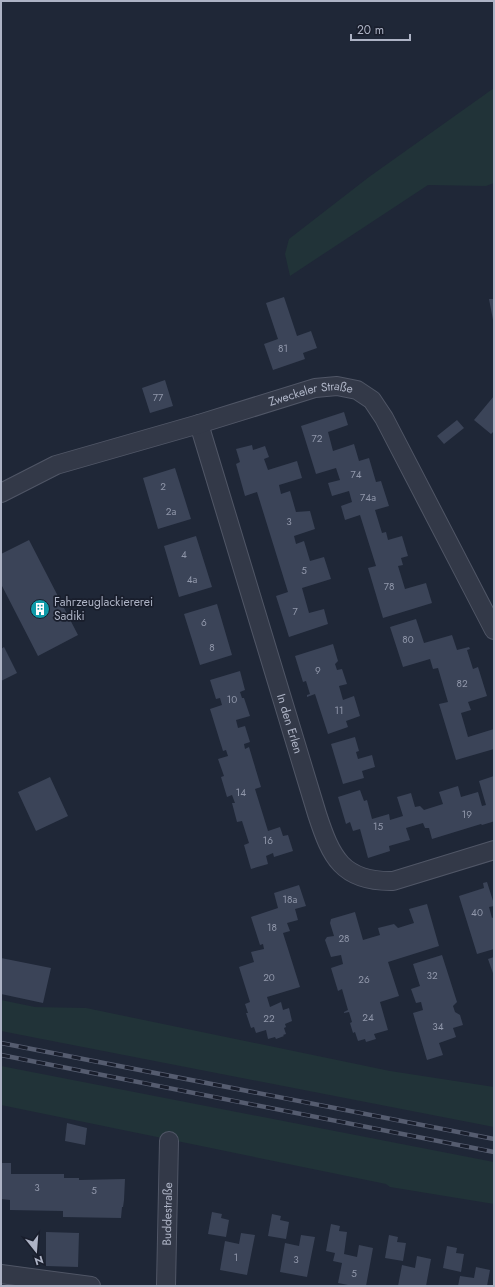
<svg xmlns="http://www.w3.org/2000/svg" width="495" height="1287" viewBox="0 0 495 1287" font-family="Jost,sans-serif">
<rect width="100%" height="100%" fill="#1f2737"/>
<path fill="#213338" d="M494 88V183L486 186 428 185 290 276 285 254 289 239 369 177Z
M1 1000 35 1007 86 1008 390 1071 494 1087V1127L1 1031Z
M1 1066 494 1162V1204L390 1187 386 1184 1 1105Z"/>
<path fill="#3b4458" d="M284 297 297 336 311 331 317 348 303 353 305 359 273 370 264 344 278 339 266 303Z
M489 299H494V320H493Z
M165 380 173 406 150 413 142 388Z
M494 396V431L491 434 474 420Z
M344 412 348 425 328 432 333 451 354 444 359 461 369 458 376 482 381 481 389 506 375 510 382 533 386 532 388 540 402 536 408 556 401 558 403 565 398 566 405 589 426 583 432 603 383 618 368 568 376 566 360 515 345 520 341 506 352 502 349 491 332 496 328 483 340 480 336 468 316 474 301 426Z
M457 420 464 428 444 444 437 436Z
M252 445 253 450 265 446 269 457 264 459 268 470 297 461 302 478 279 485 281 494 290 491 296 512 310 511 315 529 294 536 296 544 304 541 310 561 324 557 331 579 302 588 309 613 324 609 328 624 289 637 276 596 288 592 257 492 245 496 236 464 240 462 236 449Z
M175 468 191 519 158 529 143 478Z
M196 536 212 587 179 597 164 546Z
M29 540 78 635 38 656 1 584V554Z
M217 604 232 655 200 665 184 614Z
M416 619 424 643 452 635 457 650 469 647 470 649 467 650 473 669 478 667 487 696 468 702 471 710 461 713 468 737 494 729V749L456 760 439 704 448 702 438 668 433 669 430 659 403 667 390 627Z
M333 644 338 661 335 664 337 670 342 669 347 684 339 686 343 700 354 696 360 716 346 721 348 727 328 734 315 694 307 697V695L310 694 306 681 303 682 295 656Z
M4 647 17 673 1 681V649Z
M240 671 245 690 240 692 242 698H244L250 716 236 720 238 728 245 726 250 742 244 744 245 749 249 747 261 787 255 789 268 831 280 827 283 836 288 835 293 851 274 857 273 853 266 856 268 864 251 869 244 845 249 843 242 821 237 822 232 803H235L232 795 227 797 221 777 224 776 218 759 228 756 226 750 223 751 210 709 222 705 220 698 216 699 210 680Z
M355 737 359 751 356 752 358 759 372 755 375 767 362 771 364 778 343 784 331 744Z
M494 776V821L492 822 482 825 481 824 432 839 429 828H425L423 823 406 828 410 840 389 846 390 851 368 858 360 829 353 831 350 822 346 824 338 797 360 790 364 801 367 800 372 819 389 814 390 820 403 816 397 797 411 793 415 807 420 806 424 810 443 804 439 792 458 786 461 797 478 792 482 806 486 805 479 781Z
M50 777 68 816 36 831 18 792Z
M487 882 494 904V906L489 907 492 918 494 917V949L477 954 459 896 484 888 483 883Z
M299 885 306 906 295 909 298 920 287 923 290 931 283 933 300 987 267 997 270 1007 281 1002 283 1010 289 1008 292 1021 285 1024 286 1027 284 1028 286 1034 283 1035 284 1036 276 1039 275 1037 268 1039 266 1030 256 1033 254 1027 251 1028 246 1013H248L245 1004 250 1002 239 967 254 962 251 952 264 949 263 944 260 945 251 917 278 908 274 893Z
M427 904 439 946 388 962 399 996 380 1002 388 1030 374 1034 376 1039 366 1042 365 1039 358 1041 355 1032 353 1033 350 1023 352 1022 349 1012 344 1013V1012L348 1010 342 989 338 991 331 968 343 964 341 955 331 957 325 940 327 937 334 936 330 923 331 919 355 912 363 940 380 935 378 928 394 924 398 928 414 923 409 909Z
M442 955 457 1002 453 1006 455 1012 460 1015 463 1025 453 1028 456 1037 439 1043 443 1055 427 1060 413 1013 423 1010 421 1002 416 1003 411 989 420 986 413 964Z
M494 957V976L488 959Z
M1 958 51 968 43 1003 1 994Z
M67 1123 87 1128 85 1145 65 1141Z
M1 1163H11V1174H64V1178H79V1180L125 1179 124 1200 123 1207H122L121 1218 63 1217V1211L10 1210V1200L1 1199Z
M212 1212 222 1214 221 1218 229 1220 226 1237 208 1234Z
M272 1214 281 1216 280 1220 289 1222 286 1239 268 1236Z
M331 1224 340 1226 339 1231 347 1232 344 1254 357 1257 359 1245 373 1248 366 1286H353L338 1283 342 1263 333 1261 335 1253 326 1251Z
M46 1232 79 1233 78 1267 46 1266Z
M241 1233 255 1235 247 1275 220 1270 225 1241 239 1244Z
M301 1235 315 1237 307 1277 280 1272 285 1243 299 1246Z
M389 1235 398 1237 397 1242 406 1243 403 1261 385 1258Z
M447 1246 457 1248 456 1253 464 1254 461 1272 443 1268Z
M417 1256 431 1259 426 1286H398L402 1265 415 1268Z
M476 1267 490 1270 487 1286H458L460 1276 474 1278Z"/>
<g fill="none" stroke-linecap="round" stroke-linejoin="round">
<g stroke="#505666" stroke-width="20">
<g id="street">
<path id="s1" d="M199 424 317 814C331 857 342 882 393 881L494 850"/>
<path id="s2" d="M1 493 56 465 199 424 315 388 337 386 357 390 372 400 384 418 494 630"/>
<path d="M1 1274 91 1286"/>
<path id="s3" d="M166 1286 169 1141"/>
</g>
</g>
<use href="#street" stroke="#333948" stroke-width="18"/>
<g stroke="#555c6f" stroke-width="4.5">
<path id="rail" d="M1 1043 494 1139
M1 1055 494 1152"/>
</g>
<use href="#rail" stroke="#191e2c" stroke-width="3" stroke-dasharray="9" stroke-linecap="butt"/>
</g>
<defs>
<g id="building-disc" transform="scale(1)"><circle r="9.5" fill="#0f9aa8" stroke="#191e2c"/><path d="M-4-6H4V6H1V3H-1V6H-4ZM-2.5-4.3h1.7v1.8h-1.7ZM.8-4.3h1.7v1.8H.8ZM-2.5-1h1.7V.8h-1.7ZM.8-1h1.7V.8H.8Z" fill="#fff"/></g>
</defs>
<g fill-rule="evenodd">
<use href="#building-disc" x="40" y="609"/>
</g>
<g text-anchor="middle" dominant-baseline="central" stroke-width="3.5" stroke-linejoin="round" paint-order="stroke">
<g font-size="10" fill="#9097aa">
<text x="283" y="348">81</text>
<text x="158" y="397">77</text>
<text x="317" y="438">72</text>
<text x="356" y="474">74</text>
<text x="163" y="486">2</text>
<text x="368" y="497">74a</text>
<text x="171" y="511">2a</text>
<text x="289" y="521">3</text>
<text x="184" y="554">4</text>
<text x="304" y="570">5</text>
<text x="192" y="579">4a</text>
<text x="389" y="586">78</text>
<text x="295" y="611">7</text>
<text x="204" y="622">6</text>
<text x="408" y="639">80</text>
<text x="212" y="647">8</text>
<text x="318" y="670">9</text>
<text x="462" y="683">82</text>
<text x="232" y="699">10</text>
<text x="339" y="710">11</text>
<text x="241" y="792">14</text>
<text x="467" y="814">19</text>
<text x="378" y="826">15</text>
<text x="268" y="840">16</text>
<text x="290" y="899">18a</text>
<text x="477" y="912">40</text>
<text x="272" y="927">18</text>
<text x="344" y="938">28</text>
<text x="432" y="975">32</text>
<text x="269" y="977">20</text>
<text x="364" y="979">26</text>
<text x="368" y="1017">24</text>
<text x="269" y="1018">22</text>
<text x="438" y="1026">34</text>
<text x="37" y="1187">3</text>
<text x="94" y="1190">5</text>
<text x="236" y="1257">1</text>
<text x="296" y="1259">3</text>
<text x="354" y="1273">5</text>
</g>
<g font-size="12" fill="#adb3c5" stroke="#191e2c">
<text stroke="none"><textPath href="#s2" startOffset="327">Zweckeler Straße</textPath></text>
<text stroke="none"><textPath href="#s1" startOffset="313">In den Erlen</textPath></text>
<text stroke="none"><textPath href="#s3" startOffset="72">Buddestraße</textPath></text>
</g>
<g font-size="12" fill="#adb3c5" stroke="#191e2c" text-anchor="start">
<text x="54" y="602">Fahrzeuglackiererei<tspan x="54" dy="14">Sadiki</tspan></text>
</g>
</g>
<rect width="495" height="1287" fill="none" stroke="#adb3c5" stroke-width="4"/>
<g transform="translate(36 1251) rotate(163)" stroke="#191e2c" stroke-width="3" paint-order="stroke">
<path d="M0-3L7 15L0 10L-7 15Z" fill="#adb3c5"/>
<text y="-6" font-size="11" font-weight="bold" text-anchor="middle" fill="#adb3c5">N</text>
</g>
<path d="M351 34v6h59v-6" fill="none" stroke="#adb3c5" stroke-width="2"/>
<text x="357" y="34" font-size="12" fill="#adb3c5" stroke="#191e2c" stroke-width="3" paint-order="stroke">20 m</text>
</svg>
